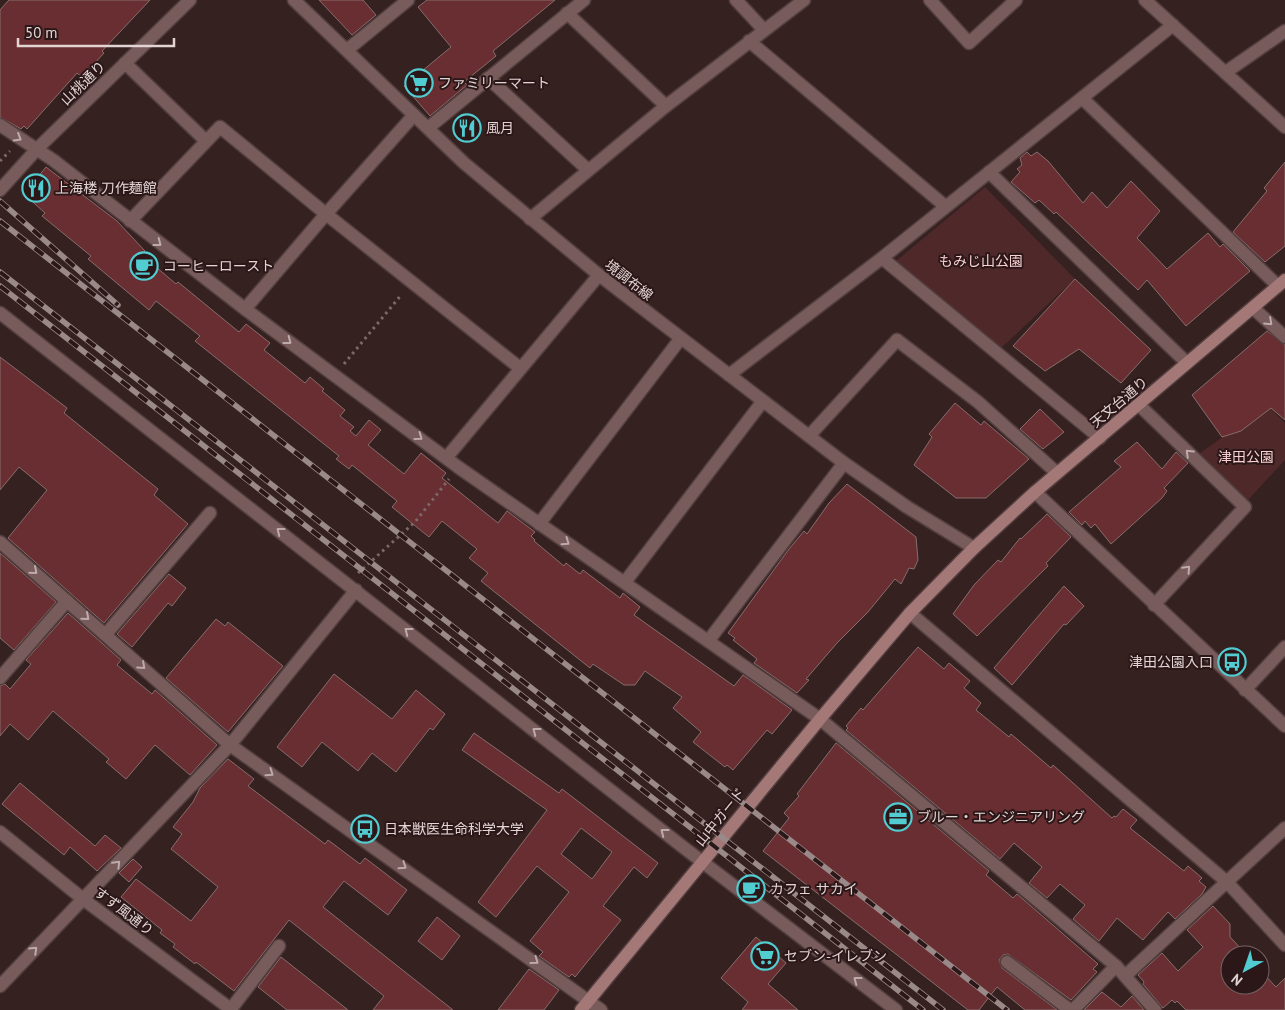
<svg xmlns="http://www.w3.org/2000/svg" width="1285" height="1010" viewBox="0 0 1285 1010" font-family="'PT Sans','Noto Sans JP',sans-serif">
<rect width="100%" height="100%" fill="#362121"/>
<path fill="#4f2829" d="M985 187 1075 279 1000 349 896 261Z
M1267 405 1285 423V460L1247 501 1199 454Z"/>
<path fill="#692e31" stroke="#876d6d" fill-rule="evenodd" d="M9 0H150L102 51 104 53 82 77 77 73 27 129 24 126 21 129 0 117V10Z
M319 0H363L376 15 352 35Z
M427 0H555L493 51 496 56 464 82 467 85 430 116 404 86 451 47 418 7Z
M1027 152 1031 156 1037 152 1048 161 1083 203 1092 192 1107 208 1131 181 1160 211 1137 238 1167 269 1208 233 1220 247 1223 244 1250 271 1186 326 1147 280 1138 290 1056 212 1054 214 1039 200 1035 203 1011 182 1020 172 1017 169 1022 165 1020 158Z
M1285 162V246L1265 262 1233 232 1267 191 1264 188Z
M46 167 117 221 145 251 142 255 176 284 178 282 239 332 246 324 270 343 264 350 305 383 310 377 324 389 322 391 345 410 340 416 354 427 350 431 356 436 369 420 381 430 368 445 404 474 421 453 446 473 442 478 498 523 507 511 535 532 531 536 535 540 534 541 564 566 566 563 580 574 583 570 620 598 623 593 640 607 634 615 734 686 743 675 792 710 772 734 767 730 733 770 727 765 725 767 693 742 701 732 673 708 682 697 645 671 635 685H624L593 664 590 668 481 581 488 573 469 558 477 549 442 521 429 537 392 507 397 501 352 465 349 469 336 459 339 456 195 341 200 336 156 301 149 310 88 259 91 256 42 216 45 213 24 194Z
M1075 279 1151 350 1121 383 1079 349 1045 371 1013 346Z
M1267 331 1285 345V420L1271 408 1241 431 1222 437 1192 395Z
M0 357 67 408 64 413 158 489 154 495 188 524 104 623 8 538 47 490 19 467 0 490Z
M955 403 981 425 984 421 1029 459 986 498H956L914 465 932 437 929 434Z
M1040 409 1064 432 1043 449 1020 429Z
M1137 442 1162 469 1176 452 1188 463 1164 488 1167 491 1162 498 1111 544 1095 524 1091 528 1085 521 1082 525 1069 512 1121 467 1114 461Z
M847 484 916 537 918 560 914 569 909 568 901 584 895 579 868 612 837 643 806 679 809 680 797 693 754 663 757 659 733 640 735 638 728 633 789 549 804 531 807 534 829 503Z
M1047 514 1071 537 1046 563 1048 566 977 636 953 614 974 585 998 560 1001 562 1020 538 1021 539Z
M0 553 56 602 14 650 0 638Z
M169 574 186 588 172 606 168 603 132 647 117 634Z
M1064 586 1084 606 1066 625 1064 624 1012 685 994 668Z
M68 613 121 660 117 665 152 694 155 690 217 745 190 775 155 745 126 779 106 762 109 759 53 711 28 740 10 724 0 736V686L5 684 10 689 31 664 26 660Z
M216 619 225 626 228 622 283 666 228 732 166 678Z
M918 647 944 669 949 663 970 681 964 688 981 703 976 710 1009 737 1011 734 1051 768 1053 765 1112 818 1114 816 1116 817 1123 809 1137 820 1130 828 1184 871 1188 866 1202 878 1199 881 1206 887 1202 894 1175 919 1168 912 1143 940 1117 918 1099 941 1073 919 1085 905 1060 884 1047 898 1029 883 1042 867 1014 843 1000 859 846 730 848 728 846 726 861 708 863 710Z
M334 674 392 719 416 690 445 714 433 730 430 728 396 772 372 753 358 771 322 742 302 767 277 747Z
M474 733 559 793 562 789 658 863 647 878 634 867 603 906 621 920 575 977 572 974 569 977 539 956 543 952 530 941 569 892 537 866 496 917 478 902 547 810 462 750ZM581 828 612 852 592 879 561 854Z
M836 743 989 871 986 875 1013 898 1017 894 1098 964 1093 969 1097 972 1071 1000 1008 954 1003 955 999 960 1002 968 1057 1010H1025L997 987 979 1010H968L763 851 789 818 784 813 799 796 797 794Z
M228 759 254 779 248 786 325 844 328 840 360 864 365 858 407 890 388 915 344 881 323 907 453 1010H373L384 996 289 920 234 991 196 962 195 964 173 947 175 944 160 933 162 930 121 897 136 879 191 921 218 887 171 849 182 834 173 827 193 802 200 788Z
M20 783 95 846 105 835 121 848 97 871 70 847 64 855 2 804Z
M133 859 142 867 129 882 119 873Z
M1213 906 1230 924V937L1247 955H1230V985H1260V970L1276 987 1285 978V1010H1186L1177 1001 1175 1003 1172 1000 1163 1008 1143 984 1144 982 1138 975 1162 953 1178 971 1203 947 1187 930Z
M437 917 460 936 442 960 418 941Z
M756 937 786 963 768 984 798 1010H742L748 1002 721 978Z
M281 957 348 1010H287L258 987Z
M529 969 559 990 544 1010H498Z
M1102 992 1121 1007 1132 996 1144 1010H1084Z"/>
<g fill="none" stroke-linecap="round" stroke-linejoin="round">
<g stroke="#523e3e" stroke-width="15">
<path id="service" d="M930 0 969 43 1016 0
M567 13 666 106
M347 50 408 0
M125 63 205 140
M1226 72 1285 31
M488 78 588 170
M1082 98 1278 286
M130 221 220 127 326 214 414 115
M245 309 326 214 520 368
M1139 405 1245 507 1154 605
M809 436 897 340
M447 457 599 275
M539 524 681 338
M625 582 763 401
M106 634 210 513
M709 640 844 463
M0 678 67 601
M1245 690 1285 647
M1007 962 1070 1010
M231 1009 279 946
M1073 1010 1116 966"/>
</g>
<g stroke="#523e3e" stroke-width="15">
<path id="minor" d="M736 0 764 30
M1145 0 1285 127
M749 41 945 206
M0 125 53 160 245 309 458 467 820 719 1116 966 1155 1010
M428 128 584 0
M989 172 1187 363
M530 219 666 106 804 0
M882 258 1100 438
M1253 308 1285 337
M0 313 683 847 896 1010
M897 340 978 402 1057 473
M729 375 882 258 1173 25
M1035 492 1285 726
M0 542 230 745 601 1010
M910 613 1227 882 1285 945
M0 832 83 899 232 1010
M1125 976 1285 828
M0 986 230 745 356 590"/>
</g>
<g stroke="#523e3e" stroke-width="15">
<path id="tertiary" d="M294 0 464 163 599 275 844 463 907 507 974 548
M0 190 37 149 190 0"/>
</g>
<g stroke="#523e3e" stroke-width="15">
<path id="secondary" d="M581 1010 820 719 910 613 974 548 1035 492 1285 280"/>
</g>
<path stroke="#7c6969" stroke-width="3" stroke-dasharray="2.5 4" stroke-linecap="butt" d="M0 161 10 151
M344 364 402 294
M358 573 415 522 449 479"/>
<use href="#service" stroke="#785b5b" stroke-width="12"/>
<use href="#minor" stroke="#785b5b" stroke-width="12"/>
<use href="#tertiary" stroke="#785b5b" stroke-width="12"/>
<use href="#secondary" stroke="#a57878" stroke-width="12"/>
<g stroke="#9a8989" stroke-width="5.5">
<path id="rail" d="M0 201 118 305
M0 221 1007 1010
M0 272 943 1010
M0 286 923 1010"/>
</g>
<use href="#rail" stroke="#2b1718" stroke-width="4" stroke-dasharray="11" stroke-linecap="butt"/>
</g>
<defs><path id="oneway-chevron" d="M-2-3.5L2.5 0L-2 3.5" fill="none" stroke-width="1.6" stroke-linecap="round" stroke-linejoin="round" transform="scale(1.25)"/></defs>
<g stroke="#beaaaa">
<use href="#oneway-chevron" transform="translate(18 138) rotate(31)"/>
<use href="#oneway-chevron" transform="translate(158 243) rotate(37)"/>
<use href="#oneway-chevron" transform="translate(1269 322) rotate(43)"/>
<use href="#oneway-chevron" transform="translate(288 341) rotate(37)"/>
<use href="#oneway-chevron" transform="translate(419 437) rotate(36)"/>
<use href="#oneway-chevron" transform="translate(1189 453) rotate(-136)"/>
<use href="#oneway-chevron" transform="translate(280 531) rotate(-142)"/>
<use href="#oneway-chevron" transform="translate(566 542) rotate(35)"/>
<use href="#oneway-chevron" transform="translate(1187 569) rotate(-47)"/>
<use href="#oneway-chevron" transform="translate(34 571) rotate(41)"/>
<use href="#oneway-chevron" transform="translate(86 617) rotate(41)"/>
<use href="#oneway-chevron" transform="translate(408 631) rotate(-142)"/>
<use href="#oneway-chevron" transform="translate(142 666) rotate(42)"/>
<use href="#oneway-chevron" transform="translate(536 731) rotate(-142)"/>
<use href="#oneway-chevron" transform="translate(270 773) rotate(35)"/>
<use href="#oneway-chevron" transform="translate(664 832) rotate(-142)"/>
<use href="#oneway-chevron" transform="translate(117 864) rotate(-46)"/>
<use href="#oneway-chevron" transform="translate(403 866) rotate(35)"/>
<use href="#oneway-chevron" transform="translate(34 950) rotate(-44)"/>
<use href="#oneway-chevron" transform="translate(535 961) rotate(36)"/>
<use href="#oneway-chevron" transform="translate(857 980) rotate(-143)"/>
</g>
<defs>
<g id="supermarket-ring" transform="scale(1.4375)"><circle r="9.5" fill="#2b1718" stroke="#51ccd1" stroke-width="1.5"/><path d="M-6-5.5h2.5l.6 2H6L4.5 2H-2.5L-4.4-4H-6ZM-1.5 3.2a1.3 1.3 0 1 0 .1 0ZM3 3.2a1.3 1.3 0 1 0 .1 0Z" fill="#51ccd1"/></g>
<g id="restaurant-ring" transform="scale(1.4375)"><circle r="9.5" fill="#2b1718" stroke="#51ccd1" stroke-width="1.5"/><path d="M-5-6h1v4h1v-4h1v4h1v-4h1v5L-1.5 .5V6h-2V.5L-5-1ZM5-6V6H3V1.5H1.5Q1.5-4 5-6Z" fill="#51ccd1"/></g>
<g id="cafe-ring" transform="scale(1.4375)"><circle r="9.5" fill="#2b1718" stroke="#51ccd1" stroke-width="1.5"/><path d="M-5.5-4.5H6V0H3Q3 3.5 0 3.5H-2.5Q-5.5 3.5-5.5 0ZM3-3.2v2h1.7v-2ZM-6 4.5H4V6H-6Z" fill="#51ccd1"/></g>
<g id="bus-ring" transform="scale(1.4375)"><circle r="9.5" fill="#2b1718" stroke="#51ccd1" stroke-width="1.5"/><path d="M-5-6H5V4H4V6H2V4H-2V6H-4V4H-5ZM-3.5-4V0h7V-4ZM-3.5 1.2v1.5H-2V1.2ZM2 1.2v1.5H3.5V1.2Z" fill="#51ccd1"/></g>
<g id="office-ring" transform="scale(1.4375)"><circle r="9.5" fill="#2b1718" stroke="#51ccd1" stroke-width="1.5"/><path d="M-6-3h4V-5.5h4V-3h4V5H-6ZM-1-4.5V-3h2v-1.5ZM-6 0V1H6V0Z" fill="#51ccd1"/></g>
</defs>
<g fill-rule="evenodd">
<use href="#supermarket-ring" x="419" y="83"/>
<use href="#restaurant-ring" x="467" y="128"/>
<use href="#restaurant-ring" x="36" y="188"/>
<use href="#cafe-ring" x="144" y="266"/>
<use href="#bus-ring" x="1232" y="662"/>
<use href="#office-ring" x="898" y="817"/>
<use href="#bus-ring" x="365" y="829"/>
<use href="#cafe-ring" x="751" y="889"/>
<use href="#supermarket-ring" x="765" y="956"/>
</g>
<g text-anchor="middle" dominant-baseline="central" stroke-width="4" stroke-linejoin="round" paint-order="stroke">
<g font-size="14" fill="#e3d4d4" stroke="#2b1718">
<text transform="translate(83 83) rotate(-44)">山桃通り</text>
<text transform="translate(629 280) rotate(38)">境調布線</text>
<text transform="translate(1119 402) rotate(-40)">天文台通り</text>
<text transform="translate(720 817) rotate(-51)">山中ガード</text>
<text transform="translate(124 911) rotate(37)">すず風通り</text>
</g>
<g font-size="14" fill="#e3d4d4" stroke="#2b1718" text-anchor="start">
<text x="438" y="83">ファミリーマート</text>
<text x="486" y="128">風月</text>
<text x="55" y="188">上海楼 刀作麺館</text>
<text x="163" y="266">コーヒーロースト</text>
<text x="1213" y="662" text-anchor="end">津田公園入口</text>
<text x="917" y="817">ブルー・エンジニアリング</text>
<text x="384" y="829">日本獣医生命科学大学</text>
<text x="770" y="889">カフェ サカイ</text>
<text x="784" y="956">セブン-イレブン</text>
</g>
<g font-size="14" fill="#fad1d1" stroke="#2b1718">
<text x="981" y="261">もみじ山公園</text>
<text x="1246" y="457">津田公園</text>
</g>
</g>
<g transform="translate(1245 970) rotate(220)"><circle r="24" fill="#2b1718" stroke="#756363"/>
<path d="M0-4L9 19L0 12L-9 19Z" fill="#51ccd1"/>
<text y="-8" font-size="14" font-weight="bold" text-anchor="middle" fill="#e3d4d4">N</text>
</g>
<path d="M18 38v8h156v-8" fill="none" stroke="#e3d4d4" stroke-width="2.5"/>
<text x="25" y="38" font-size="15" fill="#e3d4d4" stroke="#2b1718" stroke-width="4" paint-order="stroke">50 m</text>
</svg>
